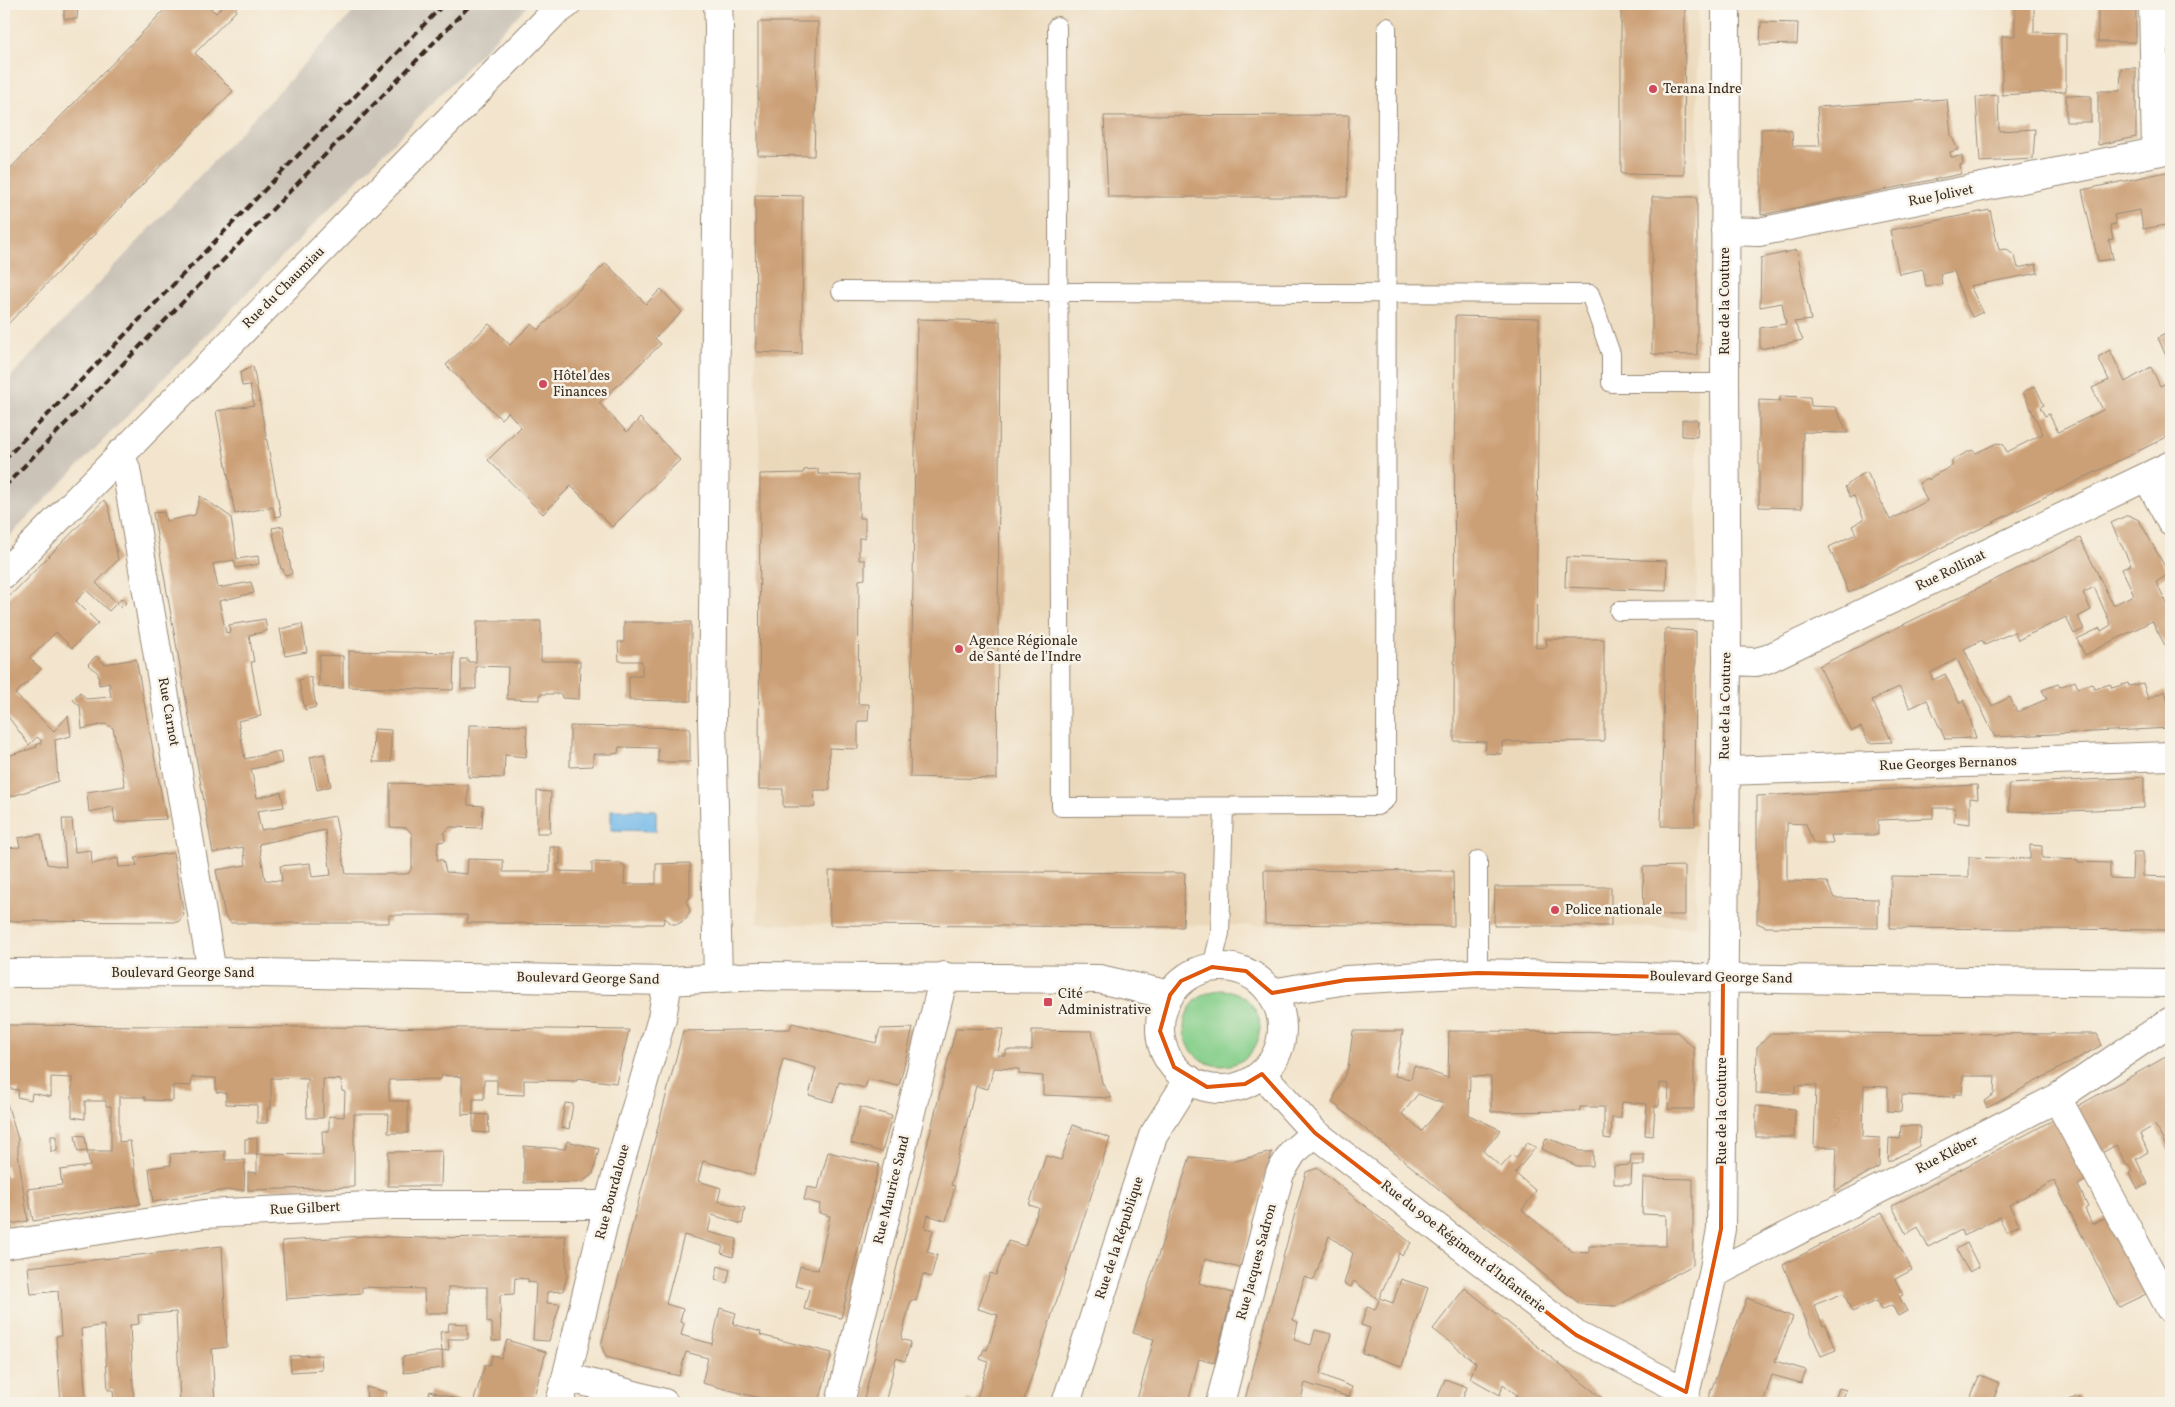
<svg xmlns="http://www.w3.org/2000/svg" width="2175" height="1407" viewBox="0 0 2175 1407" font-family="Vollkorn,serif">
<rect width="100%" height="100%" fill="#f7f3e8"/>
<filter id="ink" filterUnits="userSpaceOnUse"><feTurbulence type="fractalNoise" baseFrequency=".02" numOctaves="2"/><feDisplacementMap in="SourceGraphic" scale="10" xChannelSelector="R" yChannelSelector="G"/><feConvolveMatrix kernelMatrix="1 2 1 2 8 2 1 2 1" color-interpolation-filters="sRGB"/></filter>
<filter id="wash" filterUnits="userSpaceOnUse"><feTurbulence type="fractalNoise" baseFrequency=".0096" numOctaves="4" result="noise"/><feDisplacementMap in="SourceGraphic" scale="20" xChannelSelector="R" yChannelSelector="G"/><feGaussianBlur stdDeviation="1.12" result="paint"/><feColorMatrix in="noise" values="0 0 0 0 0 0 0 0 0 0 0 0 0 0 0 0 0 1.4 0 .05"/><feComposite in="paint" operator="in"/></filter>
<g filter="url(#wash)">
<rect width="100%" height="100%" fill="#f3e5cd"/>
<path fill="#ebd8ba" d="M775 4H1698L1696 927 758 924 760 474 756 352 755 195 758 155V22Z"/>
<path fill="#cbc3b8" d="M361 4H529L4 542V384Z"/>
<path fill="#86cf8b" stroke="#607c54" d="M1184 1028a38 38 0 1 1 76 0a38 38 0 1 1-76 0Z"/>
<path fill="#72b9e9" stroke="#567284" d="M611 810H656V831L611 830Z"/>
<g id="blocks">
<path fill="#cca077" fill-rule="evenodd" d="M64 4H78L77 19H64Z
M170 4H206L216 13 225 4 236 5V11L195 53 233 91 4 328V175Z
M1621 4H1685L1684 175 1621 174Z
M2015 4H2034V32L2066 33V91L2002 95V36H2015Z
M2098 4H2136V42H2098Z
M758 22H818L814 156 758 155Z
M1761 22 1798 23 1797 44 1760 45Z
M2121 68H2136V137L2098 145V91H2120Z
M1998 95 1999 131 2035 129 2033 159 1980 162 1976 97Z
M2066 95 2091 96V122H2066Z
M1947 99 1951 135 1958 150 1950 152 1951 157 1962 156 1963 164 1960 165 1961 174 1761 215V129L1777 128 1792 131 1793 146H1820L1817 107Z
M1349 115 1347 197H1108L1104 116Z
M2171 171V224L2143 229 2140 210 2114 215 2116 224 2110 225 2113 239 2109 240 2113 259 2098 261 2082 190Z
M755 195 803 196 802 354 756 352Z
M1652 197H1697V355L1652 354Z
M1990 210 1999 250 2006 249 2015 256 2018 268 2036 264 2038 273 1970 286 1983 312 1972 317 1964 301 1954 271 1940 274 1942 284 1926 287 1923 269 1899 274 1890 230Z
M1797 250 1811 320 1794 322 1803 340 1760 349V328L1786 324 1782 303 1760 307 1761 258Z
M606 263 646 304 661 289 682 312 655 338 661 344 599 403 627 432 640 418 680 460 612 527 571 486 543 514 488 460 521 427 508 412 501 419 446 365 489 324 510 345 531 324 538 330Z
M1455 316 1539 318 1536 648 1547 647 1546 639H1604V741L1502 742V754L1485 753 1486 742 1454 741Z
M917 319 1000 321 997 779 910 777Z
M2169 332 2171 336V367L2158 338Z
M2110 350 2125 382 2151 367 2160 386 2171 381V435L1849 593 1829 547 1856 534 1852 526 1864 519 1854 496 1850 497 1845 487 1857 477 1867 472 1890 520 1927 501 1919 483 1928 478 1929 480 1933 476 1952 466V460L1972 450 1976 453 1997 443 2003 444 2007 452 2043 434 2023 392 2035 386 2044 405 2040 407 2045 416 2049 414 2058 432 2103 410 2092 388 2109 380 2098 357Z
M253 366 281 516 275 517 273 507 235 514 216 411 254 405 250 385 242 386 240 373Z
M1780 396 1810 397 1811 406 1835 407 1848 433 1803 432 1802 508 1759 507V400L1780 401Z
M1682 420H1698L1697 437 1682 436Z
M818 469V474L859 475V518H865V538H859V560H865V579L859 580 858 704H869L868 721H858V749L829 748 830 790H814L815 807H783V789H759L760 474 803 473 804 470Z
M200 496 231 517 237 559 258 556 259 564 236 568 234 560 213 564 218 588 251 582 254 593 219 601 226 633 230 632 229 625 265 619 267 631 249 635 254 662H251L261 716 238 721 245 759 280 751 282 763 251 769 257 798 281 792 284 807 257 811 261 830 335 816 346 874H405L409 873 412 867V834L407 828 390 827V783L468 785V805L483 806 482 828 450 827 444 833 445 841 438 842 437 860H443L446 872 467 874 468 859 503 860V872H550V847H560V864H557L558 871 592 872V862L620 863 625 866 624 884H656V864L690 863V898L686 900 690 911 686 919 678 924H672L665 918 663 924 467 923V915H389V923H231L225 916 216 870 246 865 243 847 213 853 153 513 164 512 166 521 195 515ZM325 830 331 875 312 877 310 863 280 866 282 881 265 880 259 844Z
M104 500 108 505 118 560 96 583 117 603 109 611 86 590 76 601 98 623 72 648 56 632 30 658 41 669 15 694 54 731 68 716 71 736 55 740 58 781 4 799V757L37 747 36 745 41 743V740L37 737 29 745 4 711V602Z
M2128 515 2139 520 2169 574 2156 582 2171 611V647L2167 649 2152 621 2085 655 2077 639 2100 628 2101 631 2111 625 2094 587 2083 593 2091 610 2078 617 2084 629 2074 634 2066 617 2018 640 2014 632 1985 645 1982 640 1964 649 1992 706 2010 697 2017 712 2047 699 2042 690 2058 684 2060 687 2075 681 2078 688 2092 684 2095 689 2110 684 2112 688 2128 683 2129 686 2143 683 2148 699 2165 691 2171 712V728L1995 737 1957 659 1930 673 1933 680 1945 674 1959 703 1964 700 1976 738 1945 739 1927 700 1910 708 1899 687 1872 700 1892 742 1869 743 1861 727 1852 731 1819 666 2080 538 2113 605 2134 595 2122 569 2131 565 2111 523Z
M283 526 292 574 285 575 283 569H281L272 528Z
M1566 557 1667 561 1666 591 1565 587Z
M122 598 126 603 121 608 117 603Z
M477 621H541V661H580L579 699 562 698 561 694H540V700L507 699 508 667 476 666V689H461V659H468V662H476Z
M624 622H691V701L629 700V676H642V661H619L618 642H624Z
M302 624 307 652 285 656 280 629Z
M1665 629 1696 631 1695 826H1661Z
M349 651 454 653 453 690 349 687Z
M319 655 343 656V688L319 687Z
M96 656 105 664 136 659 166 819 115 822 113 807 89 812 87 792 125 786 113 728 105 724 82 729 80 706 73 700 80 692 86 699 111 697 109 683 99 685 98 673 88 664Z
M311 677 316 707 305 710 299 680Z
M469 725 527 726 526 757 505 755 504 778 468 777Z
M570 726 690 728V762H658V748L619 747 618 753 613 754H593V766L570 767Z
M374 729 391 730V762H373Z
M324 754 331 786 317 790 310 757Z
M2144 777V808L2042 812 2009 811V784Z
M1977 785 1978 799 1970 798V824L1954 822 1955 808H1933V818L1878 820V835H1831L1833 843H1813L1806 824 1787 823V881L1827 882 1834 898 1878 899V928L1766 927 1757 923V796Z
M537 791 551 792 550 833H537Z
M62 819H72L75 852 91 850 92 864 118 858 119 867 137 866 135 858 173 853 184 915 178 922 4 921V848L20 847 18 838 41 834 47 864 66 867Z
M2030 845 2042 846V858L2078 860V862L2110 863V878L2132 879 2133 852H2143V876L2171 877V930L1890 928 1891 876 1969 877V857L2030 859Z
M1685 866V915H1644L1643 867Z
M1264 870 1453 871 1454 926 1265 924Z
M829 871 1185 873 1183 927 830 925Z
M1495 887H1611V926H1494Z
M792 1023 876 1043 880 1029 913 1028 899 1086 868 1079 865 1088 839 1082 833 1102 809 1095 816 1068 783 1059 754 1175 703 1161 698 1181 721 1188 718 1201 745 1208 742 1224 712 1215 708 1232 737 1239 733 1257 721 1253 723 1246 684 1235 666 1304 683 1309 680 1322 684 1323 681 1335 712 1344 720 1308 736 1313 733 1324 761 1332 760 1335 832 1353 819 1403H779L702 1383 708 1358 686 1352 679 1376 606 1357 601 1345 683 1031 790 1029Z
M4 1025 473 1028 629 1030 616 1083 577 1078V1081L524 1080V1095L497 1094V1080H484V1099H473V1114L462 1115V1077L442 1075 441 1079 389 1080V1101H408V1133H388L389 1114H354V1187L248 1190V1172L257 1173V1154L323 1155 322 1131H329V1116L344 1117 345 1092 342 1091 341 1080 323 1079V1118H307L306 1085 309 1079 271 1078V1108H267V1123H257V1105L226 1104V1093L216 1092V1078L192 1077 191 1086 173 1085V1101L145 1100V1097H119V1142L130 1141 140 1204 33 1221 27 1189 62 1185 60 1170 90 1166 87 1151H111V1106H106V1101H85V1119L72 1117V1078L51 1077V1097L32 1093 31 1100 17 1097 19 1090 4 1088Z
M956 1028 1004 1029 997 1055H1006V1050H1032V1030L1092 1031 1102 1083 1112 1098 1043 1095V1076L1019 1074V1069L994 1068 988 1089 976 1086 951 1185 955 1186 946 1221 928 1215 925 1228 933 1230 927 1252 937 1255 931 1277 923 1274 916 1301 911 1300 901 1339 911 1342 905 1361 896 1358 885 1403H863Z
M1353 1031H1403L1395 1076 1411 1079 1414 1066 1448 1078 1449 1031 1677 1032 1694 1048V1109H1668L1669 1084 1660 1083 1659 1106H1655L1653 1136 1645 1135 1647 1104 1622 1102 1621 1118H1612L1611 1139 1604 1138V1107H1580V1111L1491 1112V1077L1470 1076 1469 1115 1501 1130 1483 1151 1501 1167 1512 1155 1516 1158 1527 1143 1536 1147 1515 1173 1536 1191 1522 1210 1573 1252 1589 1253V1246H1666V1215L1642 1214 1643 1178 1693 1179V1265L1617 1306 1580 1304 1332 1102 1348 1068ZM1418 1094 1444 1104 1422 1131 1402 1114Z
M1772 1033 2097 1034 2102 1045 1987 1108 1984 1101 1994 1094 1995 1076H1963L1962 1094H1954V1097L1902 1095 1901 1112 1888 1111V1087L1864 1086 1863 1137 1880 1138 1879 1167 1835 1191 1837 1147H1814L1816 1085 1795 1086V1094L1756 1093 1757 1047Z
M2171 1054V1150L2169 1152 2155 1125 2140 1134 2148 1152 2136 1159 2148 1184 2138 1189 2130 1173 2133 1171 2130 1165 2127 1166 2116 1145 2100 1154 2076 1107Z
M4 1094 18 1139V1153L28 1221 4 1225V1176H9L7 1166 4 1167Z
M565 1103 573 1104 569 1129 561 1127Z
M1756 1106 1795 1109 1794 1137H1756Z
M860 1107 892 1116 882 1152 851 1143Z
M473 1114 488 1115 489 1133 473 1132Z
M2057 1118 2088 1179 2078 1185 2088 1207 2085 1209 2092 1224 2107 1217 2146 1294 2119 1307 2054 1181 2009 1205 2019 1225 2006 1232 1999 1217 1963 1236 1961 1230 1928 1247 1918 1227 1906 1234 1892 1206Z
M1073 1125 1110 1138 1023 1403H966L967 1399 976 1402 988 1362 980 1359 984 1349 987 1350 998 1315 978 1309 990 1273 996 1275 1008 1241 1025 1246 1039 1208 1029 1205 1046 1156 1061 1160Z
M1901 1126H1920L1919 1146 1888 1162 1889 1138 1900 1139Z
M75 1135 85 1136 87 1151 78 1152Z
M51 1136H57V1151L51 1152Z
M257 1138V1154H245V1139Z
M1546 1138 1578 1149V1151H1593V1166H1577L1542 1149Z
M567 1141 599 1149 593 1174 582 1182 524 1183V1146L565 1149Z
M225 1151V1160H245L244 1190H226L153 1202 149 1168 171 1165 170 1154Z
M442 1151 441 1186H388V1152Z
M828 1152 879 1164 841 1318 804 1309 809 1289 795 1286 800 1266 818 1270 830 1216 819 1213 820 1204 804 1200 807 1187 818 1189Z
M1272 1152 1240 1268 1205 1259 1199 1283 1233 1293 1214 1363 1199 1359 1188 1403H1136L1154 1339 1133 1333 1190 1157 1235 1161Z
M1631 1155H1644V1165H1632L1631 1184H1614V1166L1630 1165Z
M1318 1168 1411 1243 1402 1256 1399 1253 1379 1298 1393 1303 1401 1279 1428 1288 1402 1366 1362 1353 1370 1328 1361 1325 1367 1307 1375 1310 1379 1300 1354 1281 1351 1287 1344 1284 1353 1253 1329 1236 1314 1280 1304 1277 1293 1320 1298 1322 1294 1340 1311 1345 1315 1330 1331 1334 1320 1374 1352 1387 1349 1397 1305 1383 1300 1403H1244L1306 1172Z
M1882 1212 1912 1270 1895 1279 1903 1295 1899 1297 1907 1311 1898 1316 1892 1305 1881 1310 1877 1301 1852 1312 1844 1293 1814 1305 1823 1326 1826 1325 1836 1350 1821 1356 1783 1265Z
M364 1236 423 1238 565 1236 567 1276 563 1291 547 1292V1303L560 1304 549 1341 533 1340 536 1283 528 1282V1279L515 1278 514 1294 500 1295 501 1341H492V1323L487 1322V1287H448V1313H425L424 1289 362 1287V1293L286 1299 282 1241Z
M1967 1243 1979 1267 1969 1272 1956 1249Z
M222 1246 227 1347 212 1349 215 1403H180L176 1312 138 1315 139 1324 130 1325 134 1403H114L113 1390H108L104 1325 81 1329 86 1403H61L56 1336H61L58 1291 31 1294 28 1267Z
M718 1266 730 1270 727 1283 715 1280Z
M1465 1288 1563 1367 1608 1403H1514L1517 1395 1503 1384 1500 1395 1470 1378 1476 1363 1433 1329Z
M1747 1298 1793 1317 1775 1361 1806 1370 1801 1383 1772 1375 1763 1403H1706Z
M449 1323 467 1324 468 1339H448L449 1350 442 1351 443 1368 404 1373 402 1357 442 1351 440 1332 448 1331Z
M507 1340 546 1352 532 1403H473L485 1365 489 1366 493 1355 501 1358Z
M321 1355 322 1370 291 1372 290 1356Z
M1980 1375 2000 1383 1992 1403H1968Z
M1445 1379 1467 1387 1461 1403H1436Z
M366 1387 387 1392 384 1403H367Z
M1839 1388 1846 1390 1842 1401 1835 1400Z
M430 1391 470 1403H426Z
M2078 1396 2082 1403H2063Z"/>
</g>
</g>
<g filter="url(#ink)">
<use href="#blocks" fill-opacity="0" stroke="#978876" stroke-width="1"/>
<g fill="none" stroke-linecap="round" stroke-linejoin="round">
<g stroke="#978876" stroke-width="20">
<path id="service" d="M1057 26 1061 807 1377 806 1386 799 1387 27
M841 291 1590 294 1611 354V383H1725
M1619 611 1727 610
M1478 860V973
M1212 967 1220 933 1224 807"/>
</g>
<g stroke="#978876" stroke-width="30">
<path id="minor" d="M718 4 719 27 712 720 718 978
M2153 4 2156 152
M1725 231 1759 232 2171 149
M120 454 126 469 212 972
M2147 477 2171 522
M4 574 553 14 567 4
M1727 661 1756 662 1767 659 2171 465
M1725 771 2171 756
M1160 1028a61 61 0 1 1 122 0a61 61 0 1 1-122 0Z
M4 973 212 972 668 981 759 976 1099 979 1170 995
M1272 993 1346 980 1478 973 1684 978 2171 983
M1262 1074 1315 1133 1576 1335 1686 1392
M2057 1098 2171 1310
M4 1245 204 1214 391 1205H608
M1713 1274 2057 1098 2171 1021
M567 1377 664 1403
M560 1403 608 1205 662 1018 668 981
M840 1403 944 976
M1066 1403 1153 1136 1189 1079
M1220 1403 1280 1173 1293 1152 1315 1133
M1683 1403 1713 1274 1721 1229 1727 661 1725 383 1726 4"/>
</g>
<use href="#service" stroke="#fff" stroke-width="18"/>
<use href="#minor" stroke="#fff" stroke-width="28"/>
<path stroke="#3b2a1e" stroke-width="4" stroke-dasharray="8 4" stroke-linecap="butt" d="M4 460 444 4
M4 487 471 4"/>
</g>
</g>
<path fill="none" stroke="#df570d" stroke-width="4" stroke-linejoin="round" d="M1212 967 1246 971 1272 993 1346 980 1478 973 1723 978 1721 1229 1686 1392 1576 1335 1315 1133 1262 1074 1245 1084 1207 1087 1174 1067 1160 1031 1170 995 1181 981Z"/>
<g fill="#d1495b" stroke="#f7f3e8" stroke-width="2">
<circle cx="1653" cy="89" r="5"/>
<circle cx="543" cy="384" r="5"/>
<circle cx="959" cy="649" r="5"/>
<circle cx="1555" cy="910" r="5"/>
<rect x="1043" y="997" width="10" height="10" rx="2.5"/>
</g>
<g text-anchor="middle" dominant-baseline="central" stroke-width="5" stroke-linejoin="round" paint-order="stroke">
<g font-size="14" fill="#3b2a1e" stroke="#f7f3e8" text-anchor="start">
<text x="1663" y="89">Terana Indre</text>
<text x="553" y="376">Hôtel des<tspan x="553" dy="16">Finances</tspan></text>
<text x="969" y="641">Agence Régionale<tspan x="969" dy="16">de Santé de l'Indre</tspan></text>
<text x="1565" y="910">Police nationale</text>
<text x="1058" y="994">Cité<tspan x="1058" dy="16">Administrative</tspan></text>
</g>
<g font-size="14" fill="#3b2a1e" stroke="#f7f3e8">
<text transform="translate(1941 196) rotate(-11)">Rue Jolivet</text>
<text transform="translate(284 288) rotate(-45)">Rue du Chaumiau</text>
<text transform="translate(1725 301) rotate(-90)">Rue de la Couture</text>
<text transform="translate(1951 571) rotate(-26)">Rue Rollinat</text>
<text transform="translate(1726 706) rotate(-89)">Rue de la Couture</text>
<text transform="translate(168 712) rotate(80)">Rue Carnot</text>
<text transform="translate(1948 764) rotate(-2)">Rue Georges Bernanos</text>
<text x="183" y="973">Boulevard George Sand</text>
<text transform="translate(1721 978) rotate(1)">Boulevard George Sand</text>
<text transform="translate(588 979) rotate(1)">Boulevard George Sand</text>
<text transform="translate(1722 1111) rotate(-90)">Rue de la Couture</text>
<text transform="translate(1947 1155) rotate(-27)">Rue Kléber</text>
<text transform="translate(892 1190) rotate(-76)">Rue Maurice Sand</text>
<text transform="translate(613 1192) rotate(-75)">Rue Bourdaloue</text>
<text transform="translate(305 1209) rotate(-3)">Rue Gilbert</text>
<text transform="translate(1120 1238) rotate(-72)">Rue de la République</text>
<text transform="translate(1463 1247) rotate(38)">Rue du 90e Régiment d'Infanterie</text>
<text transform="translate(1257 1262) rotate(-75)">Rue Jacques Sadron</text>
</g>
</g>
<rect width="2175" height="1407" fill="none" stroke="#f7f3e8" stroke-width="20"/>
</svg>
